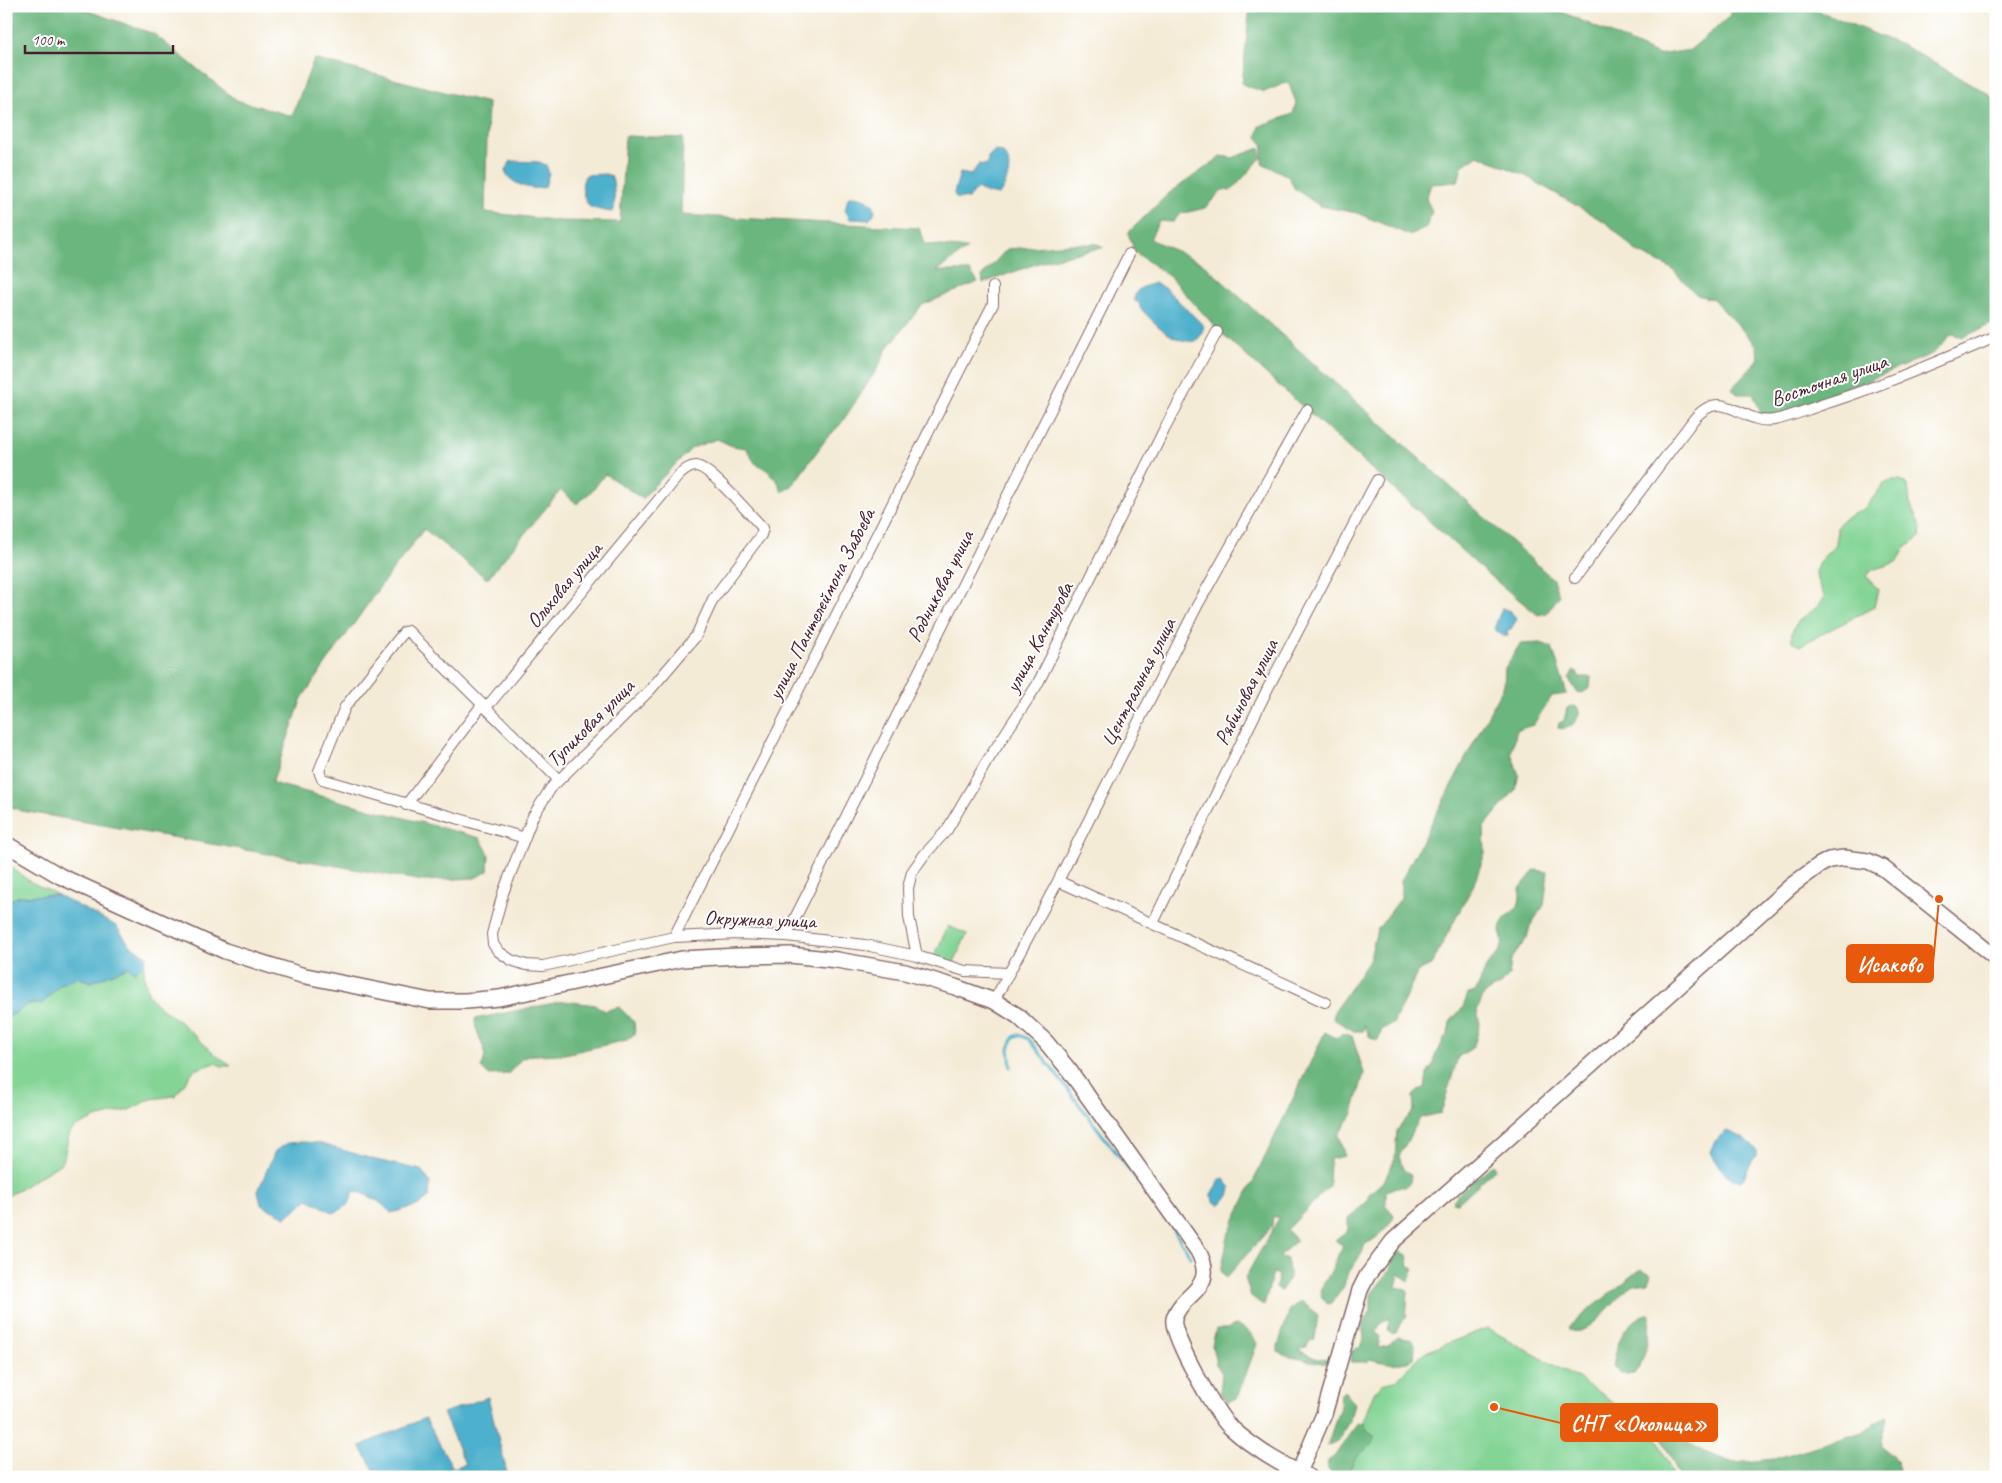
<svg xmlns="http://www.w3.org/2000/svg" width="2002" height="1483" viewBox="0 0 2002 1483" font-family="Caveat,sans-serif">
<rect width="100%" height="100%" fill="#fff"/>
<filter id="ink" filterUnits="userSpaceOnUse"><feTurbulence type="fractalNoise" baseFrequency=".02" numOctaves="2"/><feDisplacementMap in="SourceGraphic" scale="10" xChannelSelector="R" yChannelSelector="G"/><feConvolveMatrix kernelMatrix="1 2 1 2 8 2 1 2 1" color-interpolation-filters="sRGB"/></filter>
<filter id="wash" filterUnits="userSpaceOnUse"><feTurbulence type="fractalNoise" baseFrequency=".0096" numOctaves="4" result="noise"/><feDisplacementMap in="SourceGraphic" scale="20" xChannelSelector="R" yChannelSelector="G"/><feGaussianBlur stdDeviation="1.12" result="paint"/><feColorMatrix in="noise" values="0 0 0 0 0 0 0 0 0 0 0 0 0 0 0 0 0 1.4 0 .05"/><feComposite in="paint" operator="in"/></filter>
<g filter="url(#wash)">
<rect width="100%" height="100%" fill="#f4ebd6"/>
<path fill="#83d495" stroke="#667a60" d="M1891 480H1901L1908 486 1910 504 1921 528 1920 537 1906 547 1897 562 1872 570 1867 576 1878 590 1874 607 1799 646 1792 641C1788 617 1817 616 1824 596L1817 580 1816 572 1818 563 1836 544 1837 527 1842 520 1865 508 1883 485Z
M6 863 29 881 58 895 20 896 6 902Z
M948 926 967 934 953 964 934 957Z
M144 964C144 975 145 988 151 998 158 1008 172 1015 181 1023 198 1037 212 1054 231 1066H222L215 1063 194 1070 175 1096 151 1099 129 1110 95 1118 74 1128 69 1134 64 1157 60 1164 6 1197V1019L28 1004H42L60 985 77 977 91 982 128 967 134 972Z
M1487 1328 1575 1377 1652 1427 1674 1477H1344L1337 1472 1363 1421 1374 1393 1382 1384 1395 1381 1423 1353Z"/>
<path fill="#6ab67e" stroke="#5a6a54" d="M6 6H74L154 34 236 100 292 116 314 59 488 103 485 212 561 221 620 222 625 136 683 138 681 215 919 228 924 244 967 249 937 271H970L978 282 922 305 886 350 879 366 840 425 826 439 792 486 782 492 778 482 767 470 755 463 746 448 732 446 717 439 692 448 649 491 643 499 605 474 593 490 577 504 561 490 487 579 424 529 379 588 302 698 272 783 480 838 489 854 488 871 475 878 423 881 22 811 6 805Z
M1250 6H1549L1658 55 1690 50 1730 16 1732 6H1807L1906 47 1989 94 1996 105V322L1963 337 1952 334 1932 354 1778 418 1762 415 1753 394H1737L1732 388 1758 361 1757 346 1713 299 1697 295 1671 268 1637 252 1608 224 1524 175 1478 155 1462 166 1458 182 1431 184 1426 199 1432 211 1426 228 1409 235 1357 213 1320 206 1295 189 1288 176 1262 163 1263 144 1257 137 1260 126 1293 114 1296 102 1288 82 1264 92 1242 84Z
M1260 148 1261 158 1232 190H1222L1205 208 1180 214 1173 222 1159 221 1150 239 1202 263 1553 579 1559 596 1547 613 1538 615 1491 577 1221 333 1170 277 1135 252 1128 233 1168 194 1222 156 1232 158Z
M1073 244H1097L1104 247 1047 260 983 283 982 276 1007 249Z
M1541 643 1552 647 1567 694 1552 696 1533 725 1517 730 1511 753 1519 775 1515 790 1484 827 1485 853 1474 884 1431 965 1418 971 1393 1024 1382 1029 1378 1040 1370 1038 1365 1025 1363 1031H1354L1333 1019 1335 1010 1369 961 1377 930 1401 898V881L1504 685 1505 668 1520 644Z
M1573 671 1578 673 1579 677H1591L1590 688 1582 693 1577 692 1569 679Z
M1572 706 1577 707 1580 711C1577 722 1570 731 1558 728L1559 723 1564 721 1567 708Z
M1535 870 1548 872 1544 905 1530 926 1527 938 1511 960 1509 976 1499 986 1485 993 1477 1010 1480 1024 1475 1042 1472 1048 1458 1057 1441 1113 1420 1118 1399 1156 1403 1169 1411 1175 1410 1182 1406 1187H1396L1386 1191V1206L1394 1215C1391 1226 1376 1240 1365 1244L1362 1253 1347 1275 1344 1286 1332 1303 1328 1304C1312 1294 1329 1278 1333 1267 1337 1259 1338 1253 1343 1246L1335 1240 1348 1230V1218L1366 1203 1369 1194 1384 1181 1395 1159 1397 1130 1414 1110 1413 1096 1418 1090 1425 1088 1427 1074 1434 1064 1435 1055C1442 1048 1441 1040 1448 1034L1450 1022 1463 1007 1468 994 1475 992C1480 984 1482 975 1486 967 1491 959 1499 955 1502 946 1504 938 1497 932 1502 923 1512 906 1521 916 1520 888Z
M564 1001 596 1005 604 1011 619 1007 634 1022 635 1034 627 1040 565 1054 533 1055 522 1058 508 1074 488 1075 481 1068C492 1048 475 1039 475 1019Z
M1325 1032 1336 1038 1343 1033 1352 1036 1364 1073 1353 1114 1338 1135 1345 1156 1330 1159 1329 1186 1287 1230 1297 1240 1279 1256 1287 1259 1290 1276 1281 1291 1276 1287 1279 1275 1273 1273 1264 1306 1251 1296 1245 1278 1279 1218 1273 1216 1272 1226 1226 1278 1221 1271 1229 1232Z
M1491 1166H1495V1169L1458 1203 1453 1202C1455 1193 1483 1174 1491 1166Z
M1398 1251 1407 1255 1409 1266 1414 1268 1409 1281 1399 1274 1396 1287 1406 1289 1408 1293 1406 1318 1400 1324 1396 1333 1391 1334 1388 1331 1390 1318 1380 1324 1376 1332 1380 1336 1378 1348 1388 1346 1398 1337 1413 1340 1415 1348 1414 1358C1400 1367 1386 1363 1370 1359L1367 1362H1351L1352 1351 1356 1347H1360L1364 1337 1362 1325 1371 1311V1294L1389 1272 1393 1256Z
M1641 1269 1651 1274 1648 1283C1643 1284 1637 1284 1632 1286 1615 1295 1590 1340 1569 1330V1326Z
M1301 1301 1318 1315 1315 1339 1310 1341 1306 1347 1298 1350 1315 1358 1327 1360V1364L1290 1357 1278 1352V1346L1290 1309Z
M1650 1314C1650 1333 1646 1359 1634 1374H1621L1613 1366C1617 1341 1624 1320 1650 1314Z
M1235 1325C1247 1328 1252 1333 1257 1344L1237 1398 1227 1402 1220 1393 1222 1373 1216 1364 1212 1345 1216 1329H1227Z
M1344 1391 1354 1403 1350 1419 1339 1440 1327 1446 1340 1407 1341 1394Z
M1887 1416C1886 1427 1880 1435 1881 1446 1891 1455 1899 1457 1900 1471L1908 1477H1680L1663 1441V1434L1671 1432 1704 1452 1734 1463 1774 1459 1862 1432Z
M1358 1422 1364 1423 1367 1430 1374 1435C1373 1449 1365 1448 1358 1456 1353 1462 1349 1470 1345 1477 1335 1477 1325 1473 1328 1461L1334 1457Z"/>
<path fill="#4db0cc" stroke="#4c687c" d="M994 151 1002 152C1015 163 1007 183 999 195L987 193 977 188 968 199 956 198 954 193 960 173 971 175 979 164 987 165 988 157Z
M511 161 539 162 546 165 549 173 545 187C532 191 511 185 505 171Z
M606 174 612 177C614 184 615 203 614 210L611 212 591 208C583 199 579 185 586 175Z
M851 196C864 196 885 205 869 220L850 219 845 210 848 198Z
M1154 283 1165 288 1204 326 1201 335 1196 341C1172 344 1155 323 1140 308V304L1134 300C1135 287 1145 287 1154 283Z
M1502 608 1510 611 1517 619 1511 629 1507 630 1508 636H1503L1494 629Z
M58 895 116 926 131 946 147 956 144 964 134 972 128 967 91 982 77 977 60 985 42 1004H28L6 1019V902L20 896Z
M1727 1131 1743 1138 1757 1150V1156C1748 1163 1748 1175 1740 1182 1727 1178 1716 1165 1710 1152L1715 1140Z
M303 1142 318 1143 376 1160 421 1170 430 1182 429 1197 417 1206 391 1213C380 1201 370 1195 354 1191L349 1204 334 1213 308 1199 286 1217 261 1205 258 1191 275 1151 287 1143Z
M1220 1179H1224L1231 1188 1229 1196 1219 1205 1213 1201 1211 1194Z
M488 1397 508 1477H378L360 1446 425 1418 453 1468 465 1464 443 1413Z"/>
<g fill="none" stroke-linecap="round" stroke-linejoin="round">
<path stroke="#4db0cc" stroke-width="3" d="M1011 1067 1009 1048 1014 1037 1019 1035 1029 1039 1154 1202
M1173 1229 1191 1257"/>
</g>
</g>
<g filter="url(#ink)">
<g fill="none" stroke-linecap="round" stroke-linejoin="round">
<g stroke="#866667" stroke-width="12">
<path id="street" d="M1575 578 1694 419C1724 384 1742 426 1774 420 1790 417 1806 410 1821 405 1881 386 1939 361 1996 337
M406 805 479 709 491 702 679 475C684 471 689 466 696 466 709 466 752 517 763 528L761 535 713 599 696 636 650 690 551 788 533 816 503 893 492 934 493 944 498 951 511 960 526 965 543 966 674 937 738 934 786 936 865 945 917 956 965 971 1008 973
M525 838 322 779 319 771 345 707 404 632 408 631 559 780
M1058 881 1325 1002
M1153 923 1268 688 1377 480
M786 936 1129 254
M674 937 993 304V287
M917 956 909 917 908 888 912 872 924 855 947 830 986 763 1037 685 1165 428 1217 332
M994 1001 1058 881 1197 606 1307 410"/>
</g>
<g stroke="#866667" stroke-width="18">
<path id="secondary" d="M6 844 60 876 225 951 301 975 430 1001H466L499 998 682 959 738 956 790 955 837 960 905 972 955 987 994 1001 1018 1016 1045 1041 1069 1070 1198 1251C1219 1290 1181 1292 1174 1319 1170 1334 1217 1415 1229 1426 1252 1447 1281 1465 1309 1477
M1297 1477 1324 1414 1360 1290 1367 1276 1393 1241 1791 886 1818 866 1829 860 1844 858 1868 861 1883 868 1996 958"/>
</g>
<use href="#street" stroke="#fff" stroke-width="10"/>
<use href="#secondary" stroke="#fff" stroke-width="15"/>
</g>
</g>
<g text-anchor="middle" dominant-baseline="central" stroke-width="4" stroke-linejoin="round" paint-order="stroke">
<g font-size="21" fill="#4a1f2b" stroke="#fff">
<text transform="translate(1829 380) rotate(-19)">Восточная улица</text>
<text transform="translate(564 585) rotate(-50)">Ольховая улица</text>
<text transform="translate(940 586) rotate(-63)">Родниковая улица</text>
<text transform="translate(821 604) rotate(-63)">улица Пантелеймона Забоева</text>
<text transform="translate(1039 637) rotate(-62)">улица Кантурова</text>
<text transform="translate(1138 682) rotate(-63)">Центральная улица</text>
<text transform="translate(1246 692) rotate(-63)">Рябиновая улица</text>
<text transform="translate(590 723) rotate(-45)">Тупиковая улица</text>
<text transform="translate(760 919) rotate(2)">Окружная улица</text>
</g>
</g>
<path fill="none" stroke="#e8590c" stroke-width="2" d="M1939 899L1933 964M1494 1407L1561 1423"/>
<g fill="#e8590c" stroke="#fff" stroke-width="2">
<circle cx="1939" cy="899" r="5"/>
<circle cx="1494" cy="1407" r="5"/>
</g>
<g fill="#e8590c" stroke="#e8590c" stroke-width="2">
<rect x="1847" y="945" width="86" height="37" rx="5"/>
<rect x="1561" y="1404" width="156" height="37" rx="5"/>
</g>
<g font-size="22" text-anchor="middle" font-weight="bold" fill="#fff">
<text x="1890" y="972">Исаково</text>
<text x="1639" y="1431">СНТ «Околица»</text>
</g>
<rect width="2002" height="1483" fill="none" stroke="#fff" stroke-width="25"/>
<path d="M25 45v8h148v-8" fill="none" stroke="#4a1f2b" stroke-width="2.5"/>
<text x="32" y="45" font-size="15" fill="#4a1f2b" stroke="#ffffff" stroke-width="4" paint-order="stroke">100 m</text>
</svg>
